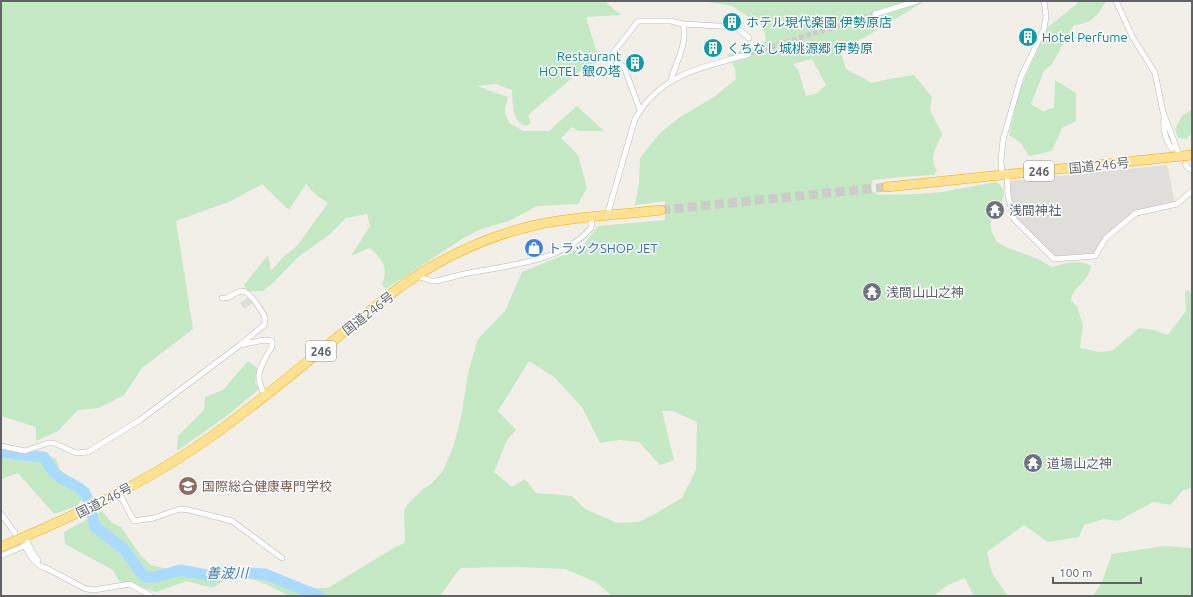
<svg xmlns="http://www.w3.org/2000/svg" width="1193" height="597" viewBox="0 0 1193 597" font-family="Ubuntu,'Noto Sans JP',sans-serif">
<rect width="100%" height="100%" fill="#f1efe8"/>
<path fill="#e0deda" d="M1167 165 1175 203 1135 212 1112 229 1103 238 1095 252 1092 254 1055 256 1016 219 1010 193 1011 181Z
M248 297 253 303 244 309 240 303Z"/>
<path fill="#c5e8c5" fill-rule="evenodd" d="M1 1H604L621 15 586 17 596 50 603 59 583 69 535 109 528 116 531 123 527 126C511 123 513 103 512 90L495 84 477 86 508 97 505 108V113L509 123 523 131H549L577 106 604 131H578L572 127 561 138 578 155 587 188 578 204 537 206 509 221 484 228 465 237 386 289 382 284C389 268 382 257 369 248L351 256 370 226 367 214 346 218 329 235 298 257 274 282 263 291H248L244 285 268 255 271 271 282 258 297 246 328 203 316 195 306 184 289 210 262 184 231 201 176 221 193 329 142 368 124 395 99 408 78 410 58 431 36 441V427L1 416Z
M703 1H925L867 36 840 51 846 69 872 83 889 79 914 75 932 97 930 110 942 134C937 145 928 159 937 170L934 175 900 177 873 180 870 190 879 195 919 194 942 192 996 182C1006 189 1005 193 1001 204L990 208 991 230 996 241 1008 248 1038 259 1052 267C1066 263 1078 259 1091 266 1089 282 1074 285 1071 300L1077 306 1083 326 1080 348 1098 352 1112 351 1139 328 1154 330 1168 335 1186 311 1185 292 1187 290 1192 293V487L1182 491 1171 505 1153 502 1118 521 1104 519 1084 525 1079 537 1048 542 1024 525 987 552 992 573 1008 596H974L965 578 946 586 936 594V596H612L596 582 565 569 517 567 460 568 440 596H289L270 586 245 576 223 581 212 588 187 581 156 592 119 581 113 570 65 544 64 532 102 511 112 523 121 527 141 556 151 565 167 569 187 567 210 570 220 565 243 568 309 588H328L397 546 403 544 405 540 404 512 407 505 423 489 432 483 443 471 454 445 462 413 468 373 478 339 505 311 522 272 581 248 598 226 665 220V201L635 205 639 183 640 158 660 133 680 117 714 97 736 79 735 69 728 54 761 46 766 39 763 26 732 6ZM812 59 826 85 817 93 806 96 798 69 793 64ZM529 361 554 377 582 407 600 443 620 440 639 442 660 465 674 460 662 411H673L697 422 696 470 682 498 658 512 639 522 617 523 585 509 572 496 536 493 525 479 512 487 494 472 507 440 516 430 498 411Z
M1077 1H1106C1097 17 1092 23 1074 25L1052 64 1044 71 1031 104 1044 112 1048 109 1054 108 1055 80 1076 93V121L1062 128 1052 151 1029 156 1021 143 1009 135 1019 91 1048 27 1078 3Z
M1192 109V133L1186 139 1178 138 1175 129 1182 116Z
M248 361 257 368 255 383 259 389 228 415 177 451 178 436 204 410 205 397 223 390Z
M1 445 19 457 39 451 56 459 60 470 73 479 90 489 77 506 54 514 18 473 1 479Z
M1164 546 1192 548V596H1093L1102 582 1112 554Z"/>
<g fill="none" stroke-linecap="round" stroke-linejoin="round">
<path stroke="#aadaff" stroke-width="11" d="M1 451 15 454 44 457C48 462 51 471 57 475 67 484 84 485 88 500
M92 515 95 527 124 549 142 574 146 577H156L180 570 212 576 232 572 265 574 319 596"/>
<path stroke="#ccccc8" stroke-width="5" stroke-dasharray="5 2.5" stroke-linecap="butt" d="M749 54 875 14"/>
<path stroke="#ccccc8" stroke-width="9" stroke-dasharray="9 4.5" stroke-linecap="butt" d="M661 210 887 187"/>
<g stroke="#b5b8bc" stroke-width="6">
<path id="street" d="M1116 1 1132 36 1155 73 1163 112 1180 157
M875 14 917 1
M683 24 736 27 749 38
M640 110 624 67 610 57 638 21H671L683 24C688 43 676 62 671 80
M1164 116C1163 127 1165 140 1172 149
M1185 164 1188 168 1192 170
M1002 175 1001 160 1003 140 1021 77 1044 29 1046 16 1044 1
M1007 175 1008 195 1014 219 1054 259 1095 256 1106 238 1136 213 1177 204 1192 191
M607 216 635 119C661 73 703 68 749 54
M417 276 431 281H436C447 279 458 275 469 273 509 265 562 262 591 228L592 217
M222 298C230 300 235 291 243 291 250 292 263 312 265 318 265 321 265 322 264 325L240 345 264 340 272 341C273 346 271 349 268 353 258 372 255 376 265 396
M1 446 25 451 48 443H54L76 453 88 452 140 420 240 345
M119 493 134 521 154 518 180 509 189 510 232 521 282 558
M1 514 15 533
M25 537 34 555 38 560
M24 545C29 554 35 566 46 568L86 589 94 590 130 584 151 596
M1 556 24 546"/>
</g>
<g stroke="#f9ab00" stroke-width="10">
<path id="highway" d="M887 187 1192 155
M1 547C71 517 140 486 202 443 271 395 334 338 400 287 441 258 487 236 536 225 577 216 619 215 661 210"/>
</g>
<use href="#street" stroke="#fff" stroke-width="5"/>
<use href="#highway" stroke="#fde293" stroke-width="9"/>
</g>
<defs>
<g id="building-disc" transform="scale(1)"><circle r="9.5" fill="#0f9aa8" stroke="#fff"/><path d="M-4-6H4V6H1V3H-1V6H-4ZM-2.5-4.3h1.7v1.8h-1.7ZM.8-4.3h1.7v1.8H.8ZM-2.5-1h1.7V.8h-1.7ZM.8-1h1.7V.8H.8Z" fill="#fff"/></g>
<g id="temple-disc" transform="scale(1)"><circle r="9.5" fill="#6b7280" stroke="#fff"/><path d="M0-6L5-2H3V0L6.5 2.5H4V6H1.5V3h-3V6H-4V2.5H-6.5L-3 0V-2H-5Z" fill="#fff"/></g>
<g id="shop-disc" transform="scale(1)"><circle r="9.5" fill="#3f7fe0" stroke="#fff"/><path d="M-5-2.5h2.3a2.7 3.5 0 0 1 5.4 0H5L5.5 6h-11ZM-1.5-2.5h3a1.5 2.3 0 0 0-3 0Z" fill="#fff"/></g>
<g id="school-disc" transform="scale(1)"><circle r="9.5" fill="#8d6e63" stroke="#fff"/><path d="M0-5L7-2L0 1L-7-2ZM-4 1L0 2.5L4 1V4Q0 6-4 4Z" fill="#fff"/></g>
</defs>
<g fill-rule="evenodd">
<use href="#building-disc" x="732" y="22"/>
<use href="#building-disc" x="1028" y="37"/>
<use href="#building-disc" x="713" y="48"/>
<use href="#building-disc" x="635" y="63"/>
<use href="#temple-disc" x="995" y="210"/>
<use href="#shop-disc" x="534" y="248"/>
<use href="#temple-disc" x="872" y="292"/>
<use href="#temple-disc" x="1033" y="463"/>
<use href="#school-disc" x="188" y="486"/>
</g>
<g text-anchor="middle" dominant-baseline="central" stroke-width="3" stroke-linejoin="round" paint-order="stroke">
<g fill="#fff" stroke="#8f9295" stroke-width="1">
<rect x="1024" y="161" width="30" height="20" rx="3"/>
<rect x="306" y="341" width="30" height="20" rx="3"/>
</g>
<g font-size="12" font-weight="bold" fill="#5f6368">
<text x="1039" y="171">246</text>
<text x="321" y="351">246</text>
</g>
<g font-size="13" fill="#0d838f" stroke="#fff" text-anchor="start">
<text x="746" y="22">ホテル現代楽園 伊勢原店</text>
<text x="1042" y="37">Hotel Perfume</text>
<text x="727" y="48">くちなし城桃源郷 伊勢原</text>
<text x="621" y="56" text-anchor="end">Restaurant<tspan x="621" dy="15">HOTEL 銀の塔</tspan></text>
</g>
<g font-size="13" fill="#5f6368" stroke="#fff">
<text transform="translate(1099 165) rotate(-6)">国道246号</text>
<text transform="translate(368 313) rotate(-38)">国道246号</text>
<text transform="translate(104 500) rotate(-27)">国道246号</text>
</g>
<g font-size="13" fill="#5b616d" stroke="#fff" text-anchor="start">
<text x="1009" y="210">浅間神社</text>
<text x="886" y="292">浅間山山之神</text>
<text x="1047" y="463">道場山之神</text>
</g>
<g font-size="13" fill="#366cbe" stroke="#fff" text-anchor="start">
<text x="548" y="248">トラックSHOP JET</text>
</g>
<g font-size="13" fill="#785e54" stroke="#fff" text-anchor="start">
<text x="202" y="486">国際総合健康専門学校</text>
</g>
<g font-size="14" font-style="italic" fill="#4174aa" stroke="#fff">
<text x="227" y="573">善波川</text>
</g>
</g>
<rect width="1193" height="597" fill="none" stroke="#5f6368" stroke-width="4"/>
<path d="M1053 577v6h88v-6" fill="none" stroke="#5f6368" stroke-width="2"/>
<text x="1059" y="577" font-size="12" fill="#5f6368" stroke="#ffffff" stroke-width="3" paint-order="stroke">100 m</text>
</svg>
